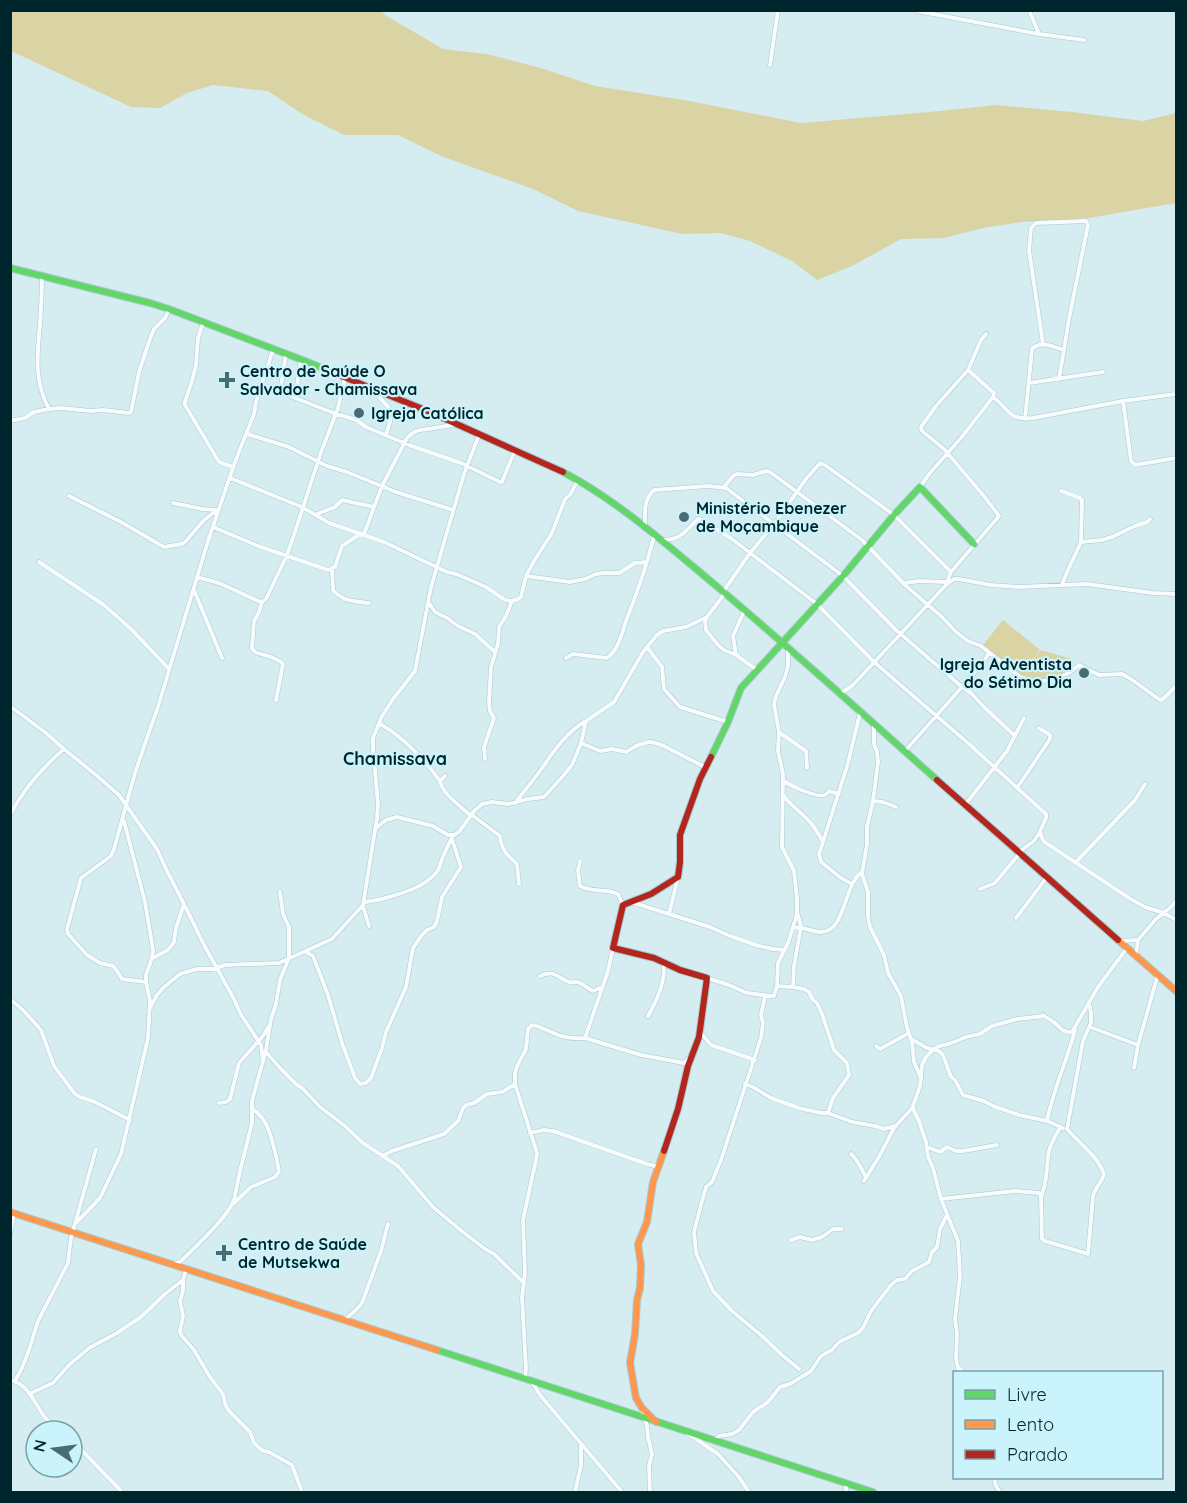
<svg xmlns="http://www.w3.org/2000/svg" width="1187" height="1503" viewBox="0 0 1187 1503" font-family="Quicksand,sans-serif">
<rect width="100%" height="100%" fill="#d5ecf1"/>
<path fill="#dad4a5" d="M11 10 381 11 385 15 443 49 487 54 541 68 595 86 684 100 801 123 930 112 996 105 1072 112 1143 121 1176 113V203L1089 218 1022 222 983 228 944 238 901 239 852 266 817 280 792 261 750 241 721 233 682 234 578 211 533 189 441 156 398 135H344L302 114 268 91 213 85 187 93 160 108 131 107 11 51Z
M1003 620 1040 650 1024 671 1041 650 1072 659 1067 672 1050 679H1032L1021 676 983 645Z"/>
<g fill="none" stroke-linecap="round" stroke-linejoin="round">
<g stroke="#a7c9cf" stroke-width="5">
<path id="street" d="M1029 10 1039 34
M917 11 1039 34 1084 40
M770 65 778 10
M42 277C42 293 41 309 40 325 37 354 34 382 49 409
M203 323 198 338 196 365 192 381 185 402V405L219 462 233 467
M1043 344 1029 250 1031 228 1036 223 1086 221 1088 225 1069 319 1059 379
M968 370 994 393 993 397C1012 411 1006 420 1033 418L1123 401 1176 394
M1029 383 1103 372
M262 385 331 412 356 420 366 427 409 445 461 463 500 482H502L515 450
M280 392 286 354
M375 392C391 413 396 405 386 435
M295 398 301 360
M1123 401 1131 461 1135 465 1176 458
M1025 419 1032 349C1041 340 1053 347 1064 350
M10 421 25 418 34 412 49 409 61 408 91 411 103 410 129 413 131 412 139 372 150 339 154 329 165 318 169 309
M247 434 289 447 327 466 347 472 396 492 453 510
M230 478 302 507 329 523 384 542 447 572 456 574 486 587 505 600 512 601 518 599 521 597 526 576 534 561 552 533 565 499 570 495 578 480
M724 487 734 475 738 474 753 475 766 471 770 472 862 540 905 585 942 617 956 632 968 641 981 646 1020 677 1033 681H1049L1069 673 1079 665 1099 675 1122 674 1131 679 1160 700 1163 699 1176 686
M920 487 929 474 961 438 993 397
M1061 491 1080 498 1082 500 1081 542
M69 496 121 522 164 547 182 544 186 541 204 520 216 511
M173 503 202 509 216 510
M317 514 335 507 342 500 374 507
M213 527 258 546 328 570 335 567 342 546 360 534
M645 527C645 513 643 500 654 490L708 486 726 488 843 576 896 630 962 687 905 751
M364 534 382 486 407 438C416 428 423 430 435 428 441 427 448 426 455 424
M661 540C682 540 685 531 698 519L702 520 732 539 817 604 874 662 969 744 1046 814V818L1040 831 1043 841 1129 898 1145 907 1164 913 1176 920
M39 562 104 605 132 630 169 669
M332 569 333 590C343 602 355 601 369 603
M526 576 570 582 585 579 596 574 603 573H619L635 563 647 562
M197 577 219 583 258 601 262 602 266 599 287 555 295 532 320 455 338 408 345 378
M904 583 920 581 946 582
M946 584 951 572 999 516 983 495 944 449 922 431 921 427 936 406 968 370 981 340 986 334
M1062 585C1067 570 1075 556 1081 542L1102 540 1112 537 1135 526 1147 522 1150 519
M194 590 222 658
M723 592 750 553 775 523 806 479 820 463 825 465 894 515 951 572
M262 602 259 612 254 621 252 648 255 652C264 656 275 656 283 664L276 700
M429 603 435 612 447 618 458 626 475 634 495 652
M707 617 705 621 706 630 718 645 724 650 736 655 757 670
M647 647 662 667 664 689 680 707 728 722
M989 653 983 663 962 687 971 693 984 707 1015 736
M736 655 733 636 745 609
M566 658 573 654 607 658C619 649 621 635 626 621 637 593 647 565 654 536
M840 694 853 685 946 585 954 579H959L991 585 1018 587 1087 584 1153 593 1176 594
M10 706 46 733 64 749 96 775 119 795 126 805 157 849 166 869 189 914 204 945 234 999 240 1013 261 1045 263 1061
M379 723C403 737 424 759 440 781
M874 725V744L877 752 878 762 873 801 867 827V844L862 874 868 892V916L870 927 884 955 888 973 901 996 907 1028 912 1042 914 1062 921 1078 920 1086 913 1106 914 1111 919 1121 926 1142 928 1157 933 1168 941 1199 958 1241 960 1276 955 1319 957 1333 956 1358 959 1372
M780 733 806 751 807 768
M581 743 600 751 612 749 626 752 636 746 648 742H651L662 745 705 767
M485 759 484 747 494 718 490 711 489 702 491 667 498 644 499 627 506 616 512 601
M445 776 440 781C443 795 461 806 471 816
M784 781C791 786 817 798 825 795 827 794 828 792 829 791L839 794
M1017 788 1050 739V735L1039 728
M783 795C790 805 801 812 809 821 815 827 819 835 823 842L819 854 821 862 841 878 852 884
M873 801 883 802 896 807
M515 803C524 791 534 780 542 768 554 751 566 733 584 722
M965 805 1007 751 1024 718
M10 815C23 790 43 767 64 749
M472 815 500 836C501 849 507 856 517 864L519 884
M375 829 386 820 397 817 433 826 448 835H454L459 832 474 811 482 804 492 802 508 804 528 799 544 797 563 776 572 765 581 743 586 721 614 702 643 652 657 635 663 631 686 627 707 617 725 593
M823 842 848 763 860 713
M1019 852 1034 841 1040 832
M580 861 578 871 580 886C593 893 606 888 618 894L623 905
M1076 862 1135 800 1145 784
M980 889 995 883 1020 853
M631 902 710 927 730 936 759 946 773 949 784 950
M364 903C370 900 376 901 382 899 400 894 424 888 437 872 440 868 440 864 442 859 445 852 448 845 452 838
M363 906 369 926
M669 914 678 877
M1016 918 1047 877
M793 927C796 928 799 928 802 928 808 929 815 932 821 932 846 932 843 885 862 872
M1121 941 1138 940
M306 952 313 956 328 995 342 1043 355 1078 360 1084 366 1083 371 1078 382 1048 386 1032 406 987 413 948 422 935 427 930 434 927 437 921 442 897 461 867 452 839
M1136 955 1138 940 1156 919 1171 907 1176 901
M153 958 168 950 174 942 176 928 184 904
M540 976C554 969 558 978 569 982 575 984 574 980 580 983 585 985 588 989 593 991L602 987
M707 978 729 985 747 993 771 996H774L777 986 778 963 788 943 797 914V899L794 871 782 847 783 774 778 751 779 732 774 704 776 696 785 677 788 666V647
M146 982 122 979 117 971 113 966 100 963 87 955 68 934 67 929 81 878 111 856 114 849 135 773 150 729 157 710 208 541 235 462 254 414 256 402 273 350
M777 986 793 987 804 989 809 992 813 1000 817 1003 822 1014 834 1050 847 1063 849 1075 833 1098 828 1113
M793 987 794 966 801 927 798 915
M765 996 761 1015 763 1023 761 1038 721 1160 712 1182 706 1187 701 1205 694 1232 696 1253 713 1291 732 1311 762 1336 782 1355 799 1369
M10 999 23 1010 41 1030 54 1066 75 1094 80 1097 95 1102 130 1120
M150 1008 157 995 163 988 180 974 197 969H213L225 965 279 963 332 939 363 905 377 818 378 804 373 749V738L382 716 393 699 415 671 431 587 464 474 479 435
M1043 1015C1047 1018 1052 1020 1055 1023 1061 1029 1063 1032 1072 1032L1098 987 1127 948
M648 1016C656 1002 667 980 663 962
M1090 1027 1138 1045
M700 1032 711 1045 755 1060
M585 1038 641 1055 684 1063 690 1058
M913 1040 927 1048 939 1051 943 1055 951 1077 955 1080 963 1095 984 1101 993 1106 1019 1115 1047 1121 1063 1128
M876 1046 880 1049 909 1033
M266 1052 280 1068 296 1084 303 1089 320 1107 345 1126 363 1143 398 1166 433 1207 458 1228 485 1249 494 1254 522 1281
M1134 1068 1138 1045 1158 974
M921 1078 922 1065 926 1057 933 1050 939 1046 949 1044 966 1037 980 1034 992 1026 1017 1019 1045 1016
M745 1084 753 1087 771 1098 799 1108 821 1113H828L852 1122 875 1126 884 1129 896 1126
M219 1103 226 1102 230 1099 239 1063 263 1036 269 1026
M1047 1121C1053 1090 1067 1061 1075 1030
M1067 1129 1083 1041 1091 1023V1014L1089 1002
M530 1133 544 1130 553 1131 647 1164 655 1166 660 1164
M927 1147 940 1152 947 1147 956 1151H963L997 1145
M851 1154C858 1160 861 1169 866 1177
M384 1155 392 1151 444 1134 458 1121 463 1108 466 1105 474 1103 487 1094 502 1092 515 1084
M864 1181 880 1155 894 1128 913 1107
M1041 1196C1048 1182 1046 1166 1049 1151 1050 1146 1057 1133 1060 1128H1063
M941 1199 1015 1191 1039 1193 1041 1196 1042 1239 1045 1241 1088 1254 1093 1196C1095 1187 1102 1183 1104 1174 1097 1155 1079 1143 1067 1129
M234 1203 251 1187 275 1177 279 1172C277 1159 271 1130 263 1119 260 1115 256 1112 252 1108
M77 1222 100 1198 121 1154 148 1038 150 1001 146 982V975L152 958 153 950 145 902 124 821
M10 1233 14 1214
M791 1240 800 1237 812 1240 822 1237 833 1229H842
M174 1264 181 1261C195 1247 228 1217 234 1200L240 1171 252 1123V1101L266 1050 271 1019 276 1004 280 980 289 958V927L283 914 280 892
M183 1280V1291L180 1301 183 1316 180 1331 181 1335 194 1350 210 1377 223 1394 225 1404 229 1411 250 1432 254 1443 263 1451 269 1452 292 1465 302 1492
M344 1320 355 1311 362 1303 381 1251 388 1224
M958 1367 964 1372
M525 1379 526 1369 522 1297 525 1273 523 1220 536 1160 537 1153 515 1084V1073L517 1066 526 1049 528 1029 532 1025C539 1026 544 1029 551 1032 561 1037 573 1039 585 1038L608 971 613 948
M10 1380C27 1383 35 1403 43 1415 48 1422 55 1427 62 1431
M15 1381 22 1368 29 1350 38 1321 68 1263 71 1238 96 1149
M532 1382 540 1395 622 1492
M29 1394 53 1383 69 1365 89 1348 117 1333 141 1317 165 1294 183 1280 186 1270
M642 1408 647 1426 648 1437 652 1454 649 1466 650 1492
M687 1433 718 1454 738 1476 749 1492
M72 1440 122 1492
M714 1440 719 1436 732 1434 739 1430 753 1412 768 1402 780 1387 790 1384 803 1376 811 1371 821 1356 832 1350 839 1342 858 1333 863 1328 871 1311 891 1285 897 1280 905 1279 912 1271 929 1262 932 1252 937 1247 940 1229 947 1215
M994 1478 996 1486 1000 1492
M846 1484V1492
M575 1492 581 1465V1445"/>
</g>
<g stroke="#a7c9cf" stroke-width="8">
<path id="fast" d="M10 268 150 303 169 309 305 361 339 375
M563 472C618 501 666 544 714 584 790 648 863 714 937 780
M711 757 728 722 741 688 843 576 894 515 920 487 974 544
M437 1350 873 1492"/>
</g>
<g stroke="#a7c9cf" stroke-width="8">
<path id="slow" d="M1118 940 1176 991
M10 1212 437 1350
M656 1422 642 1408 636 1398 630 1363 635 1334 637 1300 640 1288 641 1265 638 1244 647 1222 653 1182 664 1151"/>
</g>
<g stroke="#a7c9cf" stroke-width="8">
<path id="jam" d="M339 375 430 412 563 472
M937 780 1118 940
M664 1151 678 1109 688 1066 699 1037 707 978 680 970 654 958 613 948 623 905 651 894 678 877 680 862V835L700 779 711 757"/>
</g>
<use href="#street" stroke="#f9fcfd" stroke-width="4"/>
<use href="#fast" stroke="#63d668" stroke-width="6"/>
<use href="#slow" stroke="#ff974d" stroke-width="6"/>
<use href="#jam" stroke="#b3261e" stroke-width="6"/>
</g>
<g fill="#4b6b72" stroke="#caf3fc" stroke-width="2">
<path d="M224 371h6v6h6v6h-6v6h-6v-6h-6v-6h6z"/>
<circle cx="359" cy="413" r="6"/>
<circle cx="684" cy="517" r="6"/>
<circle cx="1084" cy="673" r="6"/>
<path d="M221 1244h6v6h6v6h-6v6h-6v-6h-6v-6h6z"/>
</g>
<g text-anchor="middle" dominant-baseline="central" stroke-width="4.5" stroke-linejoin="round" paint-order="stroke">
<g font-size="16" font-weight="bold" fill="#00262d" stroke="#caf3fc" text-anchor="start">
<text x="240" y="371">Centro de Saúde O<tspan x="240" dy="18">Salvador - Chamissava</tspan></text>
<text x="371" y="413">Igreja Católica</text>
<text x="696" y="508">Ministério Ebenezer<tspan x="696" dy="18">de Moçambique</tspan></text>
<text x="1072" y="664" text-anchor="end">Igreja Adventista<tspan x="1072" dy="18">do Sétimo Dia</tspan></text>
<text x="238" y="1244">Centro de Saúde<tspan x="238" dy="18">de Mutsekwa</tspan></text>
</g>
<g font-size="18" font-weight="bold" fill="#00262d" stroke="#caf3fc">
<text x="395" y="758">Chamissava</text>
</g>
</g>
<rect width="1187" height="1503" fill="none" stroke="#00262d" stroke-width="24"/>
<rect x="953" y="1371" width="210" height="108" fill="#caf3fc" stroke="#79a1a9" stroke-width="1.5"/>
<rect x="965" y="1390" width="30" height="9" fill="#63d668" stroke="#79a1a9" stroke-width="1.5"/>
<text x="1007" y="1401" font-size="18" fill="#00262d">Livre</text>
<rect x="965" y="1420" width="30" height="9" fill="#ff974d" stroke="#79a1a9" stroke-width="1.5"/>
<text x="1007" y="1431" font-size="18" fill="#00262d">Lento</text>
<rect x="965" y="1450" width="30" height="9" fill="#b3261e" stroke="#79a1a9" stroke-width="1.5"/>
<text x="1007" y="1461" font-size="18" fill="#00262d">Parado</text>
<g transform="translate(54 1449) rotate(283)"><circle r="28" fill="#caf3fc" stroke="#79a1a9" stroke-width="1.5"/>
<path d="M0-4.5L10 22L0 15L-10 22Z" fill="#4b6b72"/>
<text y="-9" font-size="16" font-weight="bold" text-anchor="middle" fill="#00262d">N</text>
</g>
</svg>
